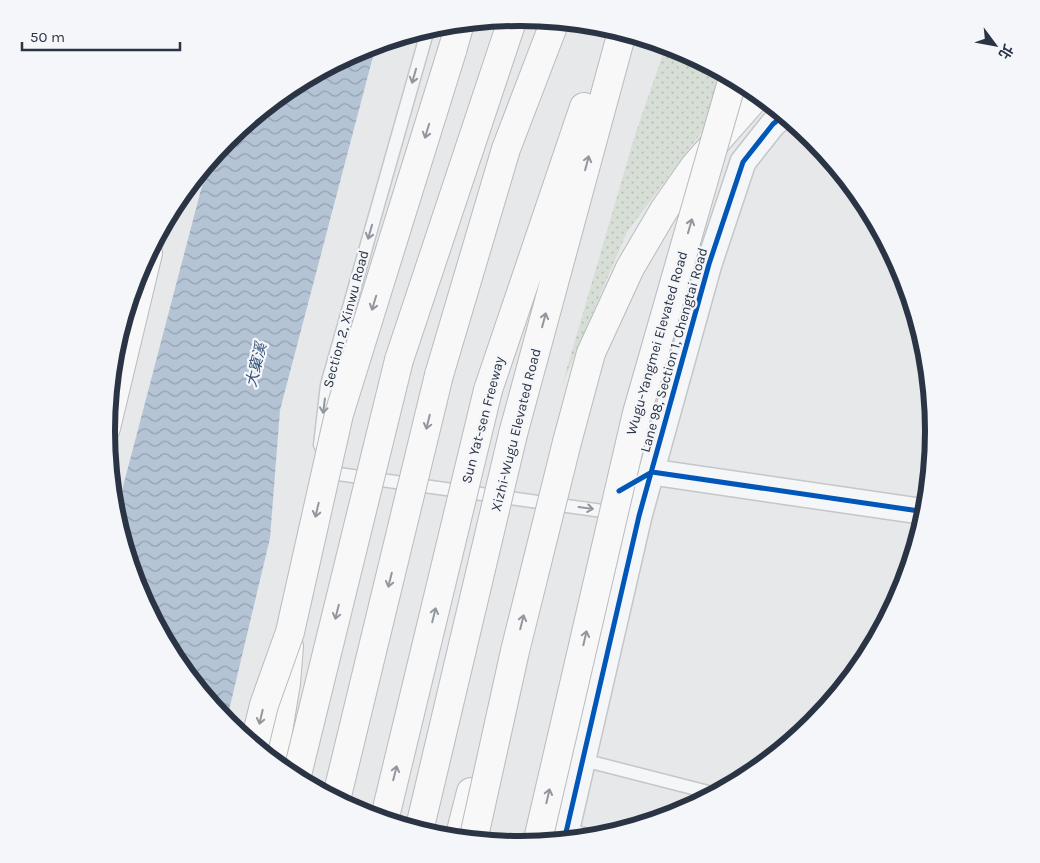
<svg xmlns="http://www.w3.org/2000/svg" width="1040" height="863" viewBox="0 0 1040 863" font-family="Karla,'Noto Sans TC',sans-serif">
<defs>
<pattern id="grass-dots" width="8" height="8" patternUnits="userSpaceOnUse" patternTransform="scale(1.25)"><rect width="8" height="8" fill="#d6ded6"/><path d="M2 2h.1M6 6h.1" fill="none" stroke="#b8bfb9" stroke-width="1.8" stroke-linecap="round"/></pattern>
<pattern id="water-waves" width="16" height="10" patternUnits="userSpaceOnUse" patternTransform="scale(1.25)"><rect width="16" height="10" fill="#b4c4d5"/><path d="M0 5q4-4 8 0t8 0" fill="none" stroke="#93a0af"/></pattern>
</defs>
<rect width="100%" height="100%" fill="#e6e8ea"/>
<path fill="url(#grass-dots)" d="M666 45 679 49 749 87 707 125 627 232 562 385 635 135Z"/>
<path fill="url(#water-waves)" d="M376 45 280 410 270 538 226 723 176 661 137 590 115 517 208 163C247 115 317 62 376 45Z"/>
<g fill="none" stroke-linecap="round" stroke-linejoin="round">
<g stroke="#c4c6c8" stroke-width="15">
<path id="service" d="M320 445 327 385 428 29
M324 472 617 513
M583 760 716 794
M567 829 596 838"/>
</g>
<g stroke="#c4c6c8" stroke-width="28">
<path id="minor" d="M638 480 652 472 926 512
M564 841 639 516 709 264 743 162 773 124 784 115"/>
</g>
<g stroke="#b8bbbf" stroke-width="30">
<path id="motorway" d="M452 51 460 23
M399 360 513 18
M439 375 506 149 555 21
M488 390 584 107
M106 428 148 253
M513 434 622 32
M567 442 591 353 630 268 664 210 694 167 758 94
M273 762 286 683 289 646
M459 839 471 792"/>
</g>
<use href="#service" stroke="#f5f6f7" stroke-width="12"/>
<use href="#minor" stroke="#f5f6f7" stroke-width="25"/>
<use href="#motorway" stroke="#f8f8f8" stroke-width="28"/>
<g stroke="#b8bbbf" stroke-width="30" stroke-linecap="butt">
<path id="motorway-bridge" d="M254 746 264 705 290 632 339 414 452 51
M296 779 399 360
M336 800 439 375
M384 821 488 390
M419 831 513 434
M473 841 515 651 567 442
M537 844 637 413 733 78"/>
</g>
<use href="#motorway-bridge" stroke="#f8f8f8" stroke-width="28"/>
<g stroke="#f4f6f9" stroke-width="8">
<path id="cycleway" d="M619 491 652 472 926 512
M564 841 639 516 709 264 743 162 773 124 784 115"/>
</g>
<use href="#cycleway" stroke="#0057b8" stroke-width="5"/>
</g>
<defs><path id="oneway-shaft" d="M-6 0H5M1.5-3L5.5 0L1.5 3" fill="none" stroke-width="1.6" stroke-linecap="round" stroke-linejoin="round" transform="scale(1.25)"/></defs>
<g stroke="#90959e">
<use href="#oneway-shaft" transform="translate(414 76) rotate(106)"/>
<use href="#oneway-shaft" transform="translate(370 232) rotate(106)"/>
<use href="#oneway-shaft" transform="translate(324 406) rotate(97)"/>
<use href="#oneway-shaft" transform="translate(586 508) rotate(8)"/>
</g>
<g stroke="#92969e">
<use href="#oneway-shaft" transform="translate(427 131) rotate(107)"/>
<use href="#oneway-shaft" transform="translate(587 163) rotate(-75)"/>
<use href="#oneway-shaft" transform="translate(690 226) rotate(-74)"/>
<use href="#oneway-shaft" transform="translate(374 303) rotate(107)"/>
<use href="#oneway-shaft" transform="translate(544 320) rotate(-75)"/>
<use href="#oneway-shaft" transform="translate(428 422) rotate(104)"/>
<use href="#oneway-shaft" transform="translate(317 510) rotate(103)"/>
<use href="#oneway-shaft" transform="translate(390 580) rotate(104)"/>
<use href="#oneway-shaft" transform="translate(337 612) rotate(104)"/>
<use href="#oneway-shaft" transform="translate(434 615) rotate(-76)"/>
<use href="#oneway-shaft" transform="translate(522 622) rotate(-76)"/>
<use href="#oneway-shaft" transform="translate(585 638) rotate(-77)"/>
<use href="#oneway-shaft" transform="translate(261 717) rotate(103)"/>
<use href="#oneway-shaft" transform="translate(395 773) rotate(-76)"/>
<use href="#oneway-shaft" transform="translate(548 796) rotate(-77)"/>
</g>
<g text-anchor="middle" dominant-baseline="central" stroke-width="4.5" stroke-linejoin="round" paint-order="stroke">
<g font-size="14" fill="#2b3445" stroke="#f4f6f9">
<text transform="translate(346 319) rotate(-75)">Section 2, Xinwu Road</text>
<text transform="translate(657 343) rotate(-74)">Wugu-Yangmei Elevated Road</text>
<text transform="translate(674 350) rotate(-74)">Lane 98, Section 1, Chengtai Road</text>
<text transform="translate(483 420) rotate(-75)">Sun Yat-sen Freeway</text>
<text transform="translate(516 430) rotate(-76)">Xizhi-Wugu Elevated Road</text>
</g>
<g font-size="15" font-style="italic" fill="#34527a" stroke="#f4f6f9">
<text transform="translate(256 365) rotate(-76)">大窠溪</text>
</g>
</g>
<path d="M0 0H1040V863H0ZM115 431a405 405 0 1 1 810 0a405 405 0 1 1-810 0Z" fill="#f4f6f9" fill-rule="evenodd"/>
<path fill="none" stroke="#2b3445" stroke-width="6" d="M115 431a405 405 0 1 1 810 0a405 405 0 1 1-810 0Z"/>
<g transform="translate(995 45) rotate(122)" stroke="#f4f6f9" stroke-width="4" paint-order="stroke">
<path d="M0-4L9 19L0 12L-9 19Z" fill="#2b3445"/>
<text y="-8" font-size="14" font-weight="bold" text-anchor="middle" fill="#2b3445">北</text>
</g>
<path d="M22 42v8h158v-8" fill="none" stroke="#2b3445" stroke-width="2.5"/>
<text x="30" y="42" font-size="15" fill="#2b3445" stroke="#f4f6f9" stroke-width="4" paint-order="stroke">50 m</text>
</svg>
